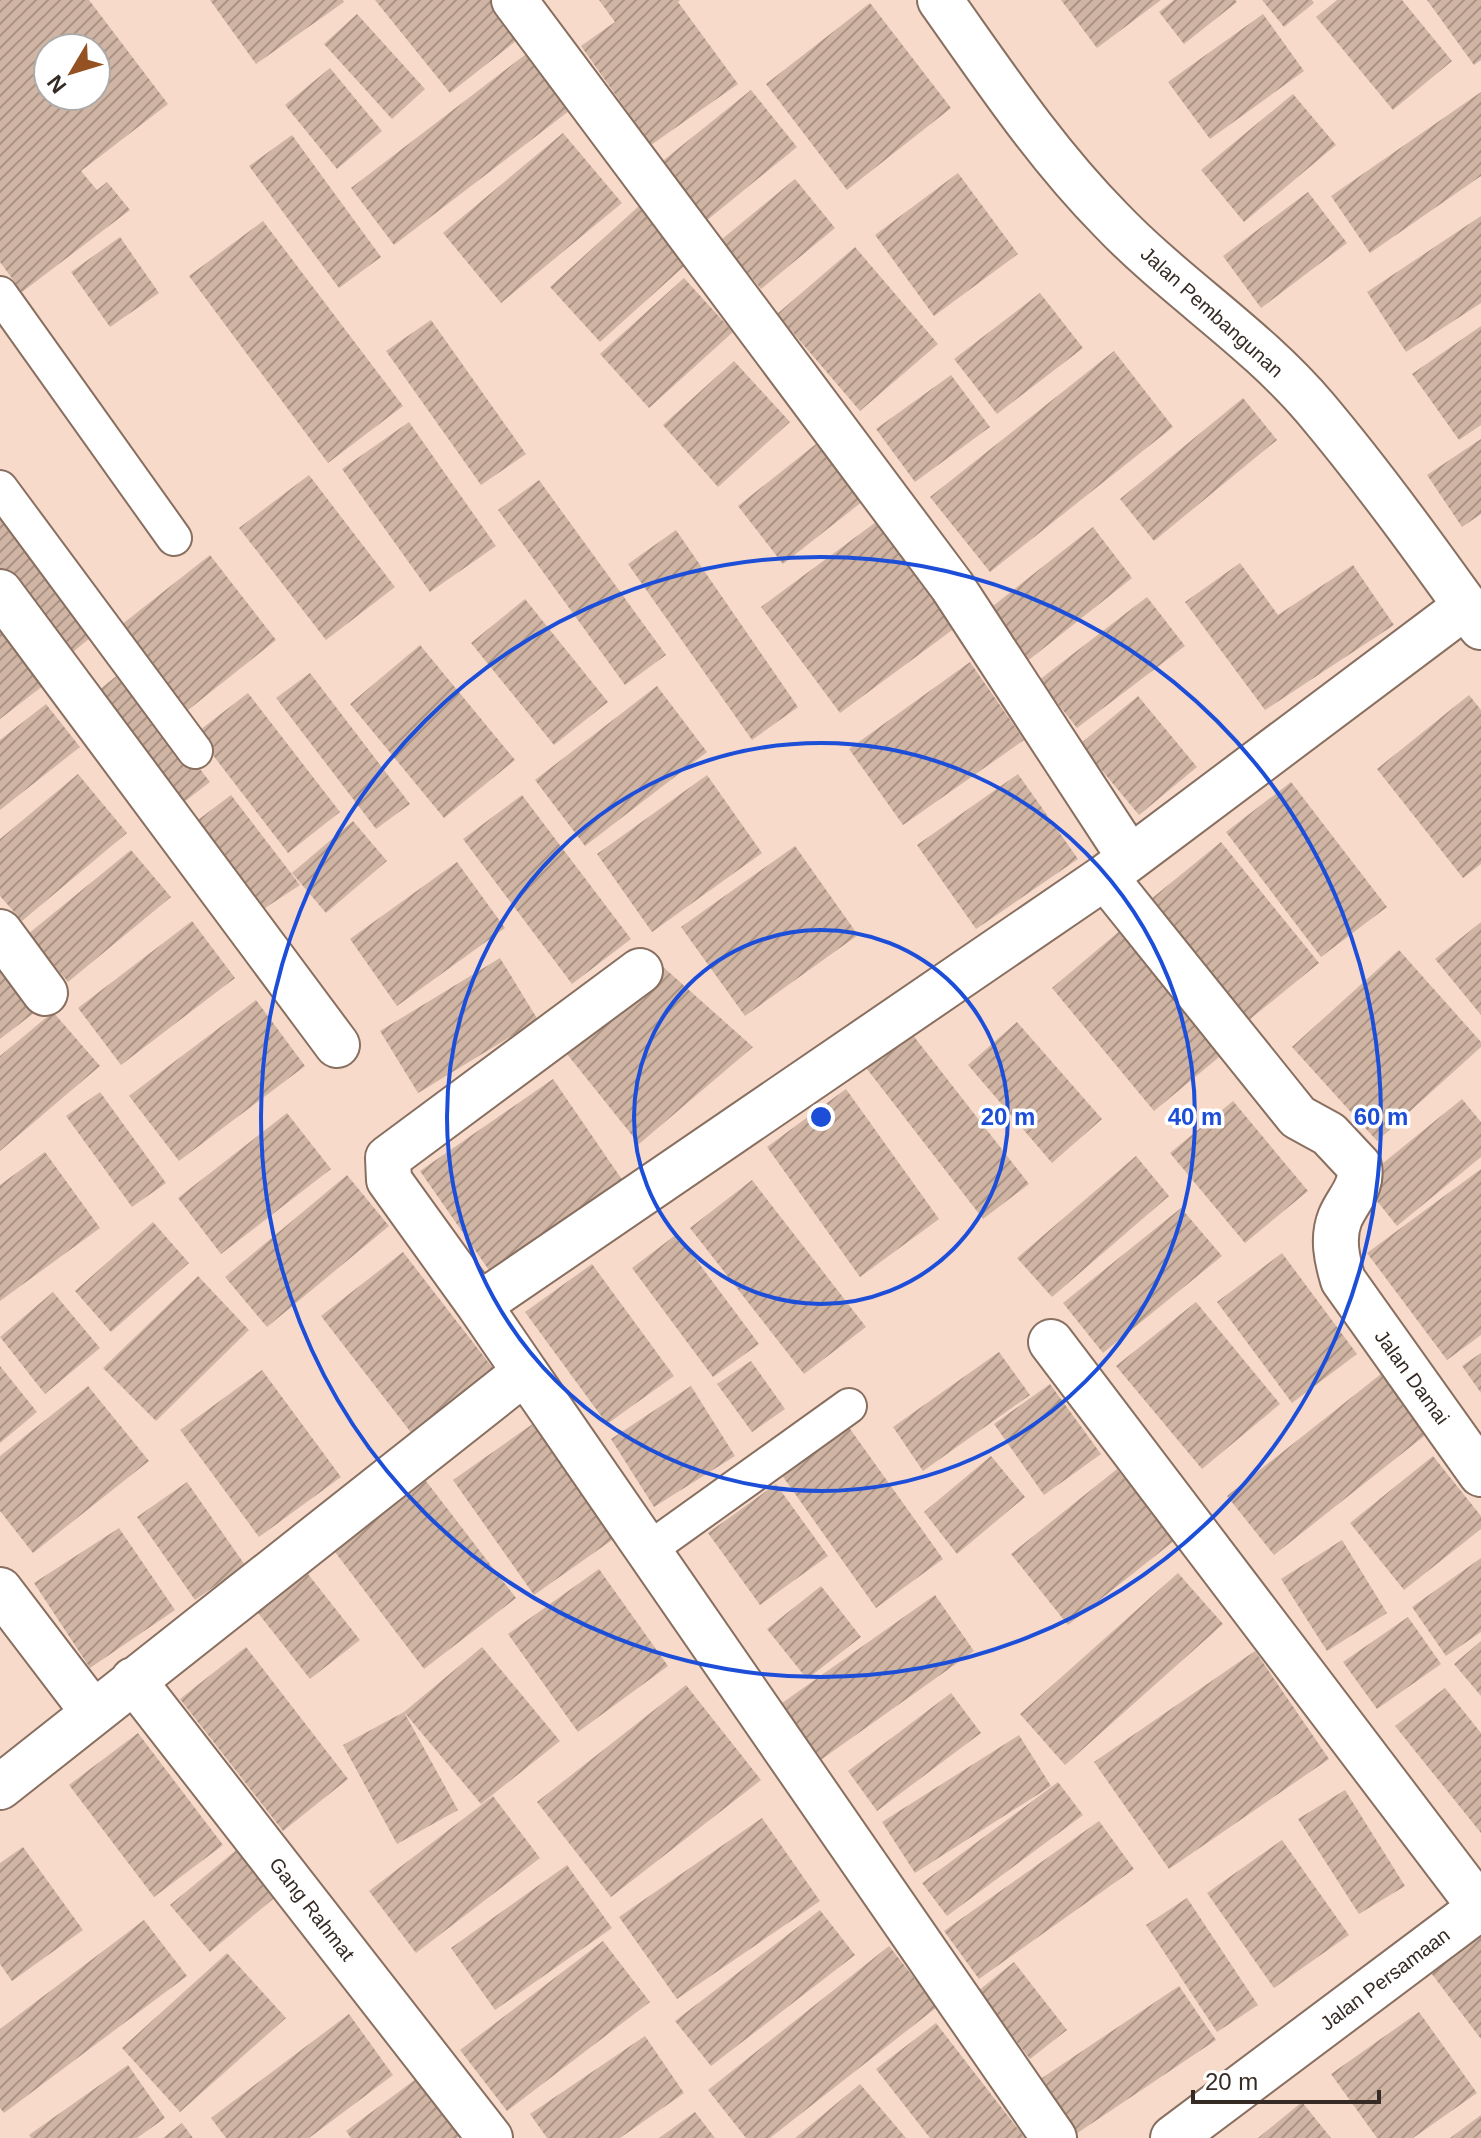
<svg xmlns="http://www.w3.org/2000/svg" width="1481" height="2138" viewBox="0 0 1481 2138" font-family="Arial,sans-serif">
<defs>
<pattern id="building-hatch" width="6" height="6" patternUnits="userSpaceOnUse" patternTransform="scale(2)"><rect width="6" height="6" fill="#d0b5a4"/><path d="M-1 1l2-2M0 6l6-6M5 7l2-2" fill="none" stroke="#aa9385"/></pattern>
</defs>
<rect width="100%" height="100%" fill="#f7daca"/>
<path fill="url(#building-hatch)" fill-rule="evenodd" d="M0 0H89L168 104 81 171 97 190 107 182 130 210 22 292 0 262ZM48 48H96V96H48Z
M210 0H343L344 2 256 64Z
M375 0H506L530 30 450 93Z
M599 0H680L678 2 738 84 651 145 581 46 615 22Z
M1061 0H1161L1097 48Z
M1174 0H1235L1237 2 1184 44 1159 12Z
M1262 0H1312L1314 3 1284 27Z
M1337 0H1402L1452 61 1393 110 1316 17Z
M1427 0H1481V60L1474 65Z
M870 3 951 108 847 190 766 84Z
M357 14 425 89 392 119 324 44Z
M1263 14 1304 71 1210 139 1168 82Z
M526 54 569 111 394 245 351 188Z
M330 68 382 131 337 169 285 105Z
M751 90 797 147 706 221 659 164Z
M1481 92V176L1370 253 1331 196Z
M1293 94 1336 145 1244 222 1201 170Z
M563 133 622 203 501 303 443 233Z
M292 135 381 257 339 288 249 166Z
M958 173 1018 254 934 316 875 235Z
M795 179 835 228 761 289 721 240Z
M1308 192 1347 243 1261 308 1223 256Z
M640 205 690 261 600 342 550 287Z
M1481 216V303L1406 352 1367 292Z
M263 221 403 406 328 463 189 276Z
M120 237 159 293 110 327 71 272Z
M855 247 938 344 860 411 777 314Z
M684 278 733 332 649 408 600 354Z
M1040 293 1083 348 997 414 954 359Z
M431 320 526 454 481 485 386 351Z
M1481 326V425L1459 440 1412 374Z
M1114 351 1173 427 990 572 930 497Z
M734 361 790 422 718 487 663 425Z
M951 375 990 427 915 482 876 429Z
M1243 398 1277 440 1154 541 1120 499Z
M409 422 496 546 430 592 342 469Z
M826 436 872 494 783 564 738 506Z
M1481 439V514L1462 527 1427 475Z
M309 475 395 587 326 640 239 528Z
M539 480 666 655 625 685 498 510Z
M8 513 101 629 62 661 0 584V520Z
M876 522 955 628 840 713 761 607Z
M1093 527 1132 578 1025 663 984 613Z
M676 530 798 707 752 740 628 564Z
M210 555 276 640 183 714 116 629Z
M1240 563 1278 615 1353 565 1394 625 1265 710 1185 602Z
M1147 597 1185 646 1077 728 1039 680Z
M525 599 608 702 554 745 471 643Z
M0 627 44 685 0 719Z
M420 645 515 760 444 818 350 704Z
M970 662 1024 740 903 825 849 749Z
M124 670 210 782 171 812 85 701Z
M310 673 410 804 376 829 276 698Z
M657 686 707 752 585 846 535 780Z
M248 693 340 812 288 853 196 733Z
M1469 695 1481 710V864L1463 878 1377 769Z
M1138 696 1197 767 1139 815 1080 744Z
M46 704 80 747 0 810V740Z
M78 774 127 833 22 921 0 896V839Z
M1018 774 1078 859 976 929 917 845Z
M707 775 762 853 652 932 597 854Z
M1291 782 1387 907 1321 957 1226 832Z
M231 795 300 885 253 916 186 829Z
M522 795 631 939 572 984 463 839Z
M353 821 387 861 326 913 292 873Z
M1221 842 1319 963 1238 1029 1140 908Z
M795 846 858 935 745 1016 681 927Z
M131 850 171 897 68 982 28 934Z
M457 862 505 928 397 1006 350 939Z
M192 921 235 978 121 1065 78 1008Z
M1481 922V1015L1435 959Z
M1122 929 1224 1053 1154 1111 1052 988Z
M1399 950 1481 1042V1047L1377 1141 1292 1047Z
M500 958 538 1020 418 1093 380 1031Z
M0 960 43 1006 0 1039Z
M662 966 753 1047 639 1144 559 1044Z
M256 1000 305 1066 179 1161 129 1096Z
M53 1012 100 1066 0 1151V1056Z
M1017 1022 1102 1119 1052 1163 968 1065Z
M905 1025 1029 1184 983 1219 860 1060Z
M553 1079 623 1181 491 1273 420 1171Z
M846 1089 939 1219 860 1277 767 1147Z
M100 1092 166 1183 132 1207 66 1116Z
M1462 1099 1481 1122V1157L1397 1226 1361 1181Z
M1233 1101 1308 1191 1245 1243 1170 1153Z
M287 1113 331 1169 221 1254 178 1198Z
M45 1152 100 1228 0 1301V1185Z
M1136 1156 1169 1196 1052 1297 1017 1258Z
M1481 1169V1335L1447 1360 1367 1253Z
M347 1175 389 1226 267 1327 225 1277Z
M752 1180 866 1327 804 1374 690 1228Z
M1181 1208 1222 1256 1103 1353 1063 1303Z
M153 1222 189 1263 111 1332 75 1291Z
M677 1234 759 1344 713 1377 632 1268Z
M403 1252 499 1376 416 1439 321 1316Z
M1282 1253 1357 1354 1292 1403 1217 1302Z
M592 1264 674 1376 607 1424 525 1312Z
M198 1276 249 1330 156 1421 103 1368Z
M53 1292 100 1348 45 1394 0 1337Z
M1196 1302 1280 1404 1202 1469 1116 1366Z
M999 1352 1030 1395 923 1471 893 1427Z
M1481 1353V1393L1462 1366Z
M751 1361 785 1409 752 1432 717 1384Z
M0 1366 37 1412 0 1443Z
M262 1370 341 1477 259 1537 180 1430Z
M1381 1374 1428 1433 1274 1555 1227 1496Z
M1050 1384 1101 1454 1044 1495 994 1424Z
M88 1386 149 1461 33 1553 0 1511V1456Z
M691 1386 735 1456 654 1507 611 1439Z
M843 1419 943 1559 876 1608 776 1467Z
M534 1423 615 1538 534 1595 453 1480Z
M991 1456 1025 1497 957 1554 924 1512Z
M1433 1456 1481 1516V1529L1404 1590 1350 1523Z
M1117 1469 1174 1541 1068 1625 1011 1554Z
M426 1481 516 1598 424 1669 335 1552Z
M187 1482 245 1565 195 1600 137 1517Z
M776 1484 828 1556 760 1605 708 1533Z
M119 1528 175 1610 90 1668 34 1583Z
M1342 1540 1387 1613 1327 1651 1281 1579Z
M1481 1558V1632L1446 1656 1412 1607Z
M599 1569 668 1666 578 1732 508 1634Z
M1178 1573 1223 1624 1065 1765 1020 1714Z
M308 1574 360 1640 310 1679 258 1613Z
M821 1586 861 1637 807 1679 767 1629Z
M935 1595 974 1651 815 1764 775 1708Z
M1408 1617 1441 1664 1377 1709 1343 1662Z
M1481 1641V1696L1454 1664Z
M246 1647 348 1779 283 1831 180 1699Z
M482 1647 560 1741 481 1804 404 1712 458 1810 397 1844 343 1745 404 1712Z
M1255 1651 1329 1759 1169 1869 1094 1762Z
M686 1685 761 1780 611 1897 537 1802Z
M1445 1688 1481 1733V1833L1395 1726Z
M951 1693 981 1733 877 1811 848 1771Z
M138 1733 223 1845 154 1897 69 1785Z
M1019 1735 1051 1786 915 1873 882 1822Z
M1058 1782 1083 1815 947 1916 922 1883Z
M1345 1790 1405 1886 1359 1914 1298 1819Z
M493 1796 540 1858 416 1953 369 1891Z
M762 1818 820 1901 677 1999 619 1917Z
M1099 1821 1134 1869 979 1979 944 1931Z
M1282 1840 1349 1935 1274 1988 1207 1893Z
M23 1847 83 1930 12 1981 0 1964V1863Z
M240 1847 279 1894 210 1952 170 1905Z
M567 1865 612 1928 495 2010 451 1948Z
M1187 1898 1258 2005 1217 2032 1146 1925Z
M820 1910 855 1955 711 2066 675 2021Z
M144 1920 187 1976 4 2113 0 2108V2029Z
M1481 1924V2039L1425 1965Z
M603 1941 650 2002 507 2111 460 2050Z
M889 1946 937 2007 770 2138H746L708 2090Z
M227 1953 286 2018 180 2112 122 2048Z
M1014 1962 1067 2030 1030 2059 978 1991Z
M1179 1986 1216 2040 1073 2136 1036 2082Z
M1419 2012 1477 2093 1413 2138H1377L1331 2074Z
M349 2014 393 2075 309 2138H226L211 2118Z
M936 2023 1025 2138H930L876 2069Z
M645 2036 684 2093 620 2138H547L530 2114Z
M128 2065 165 2118 137 2138H31L29 2135Z
M420 2076 464 2133 457 2138H351L346 2131Z
M860 2084 906 2138H795Z
M1302 2102 1331 2138H1258Z
M695 2112 715 2138H659Z
M1481 2115V2138H1450Z
M182 2123 193 2138H163Z"/>
<g fill="none" stroke-linecap="round" stroke-linejoin="round">
<g stroke="#886f60" stroke-width="38">
<path id="lane" d="M0 294 174 538
M0 488 195 751
M648 1550 849 1406"/>
</g>
<g stroke="#886f60" stroke-width="48">
<path id="street" d="M514 0 952 586 1130 858
M940 0C994 76 1045 153 1111 220 1175 287 1256 338 1316 409 1374 478 1428 553 1481 627
M0 592 337 1045
M1105 877 1298 1117 1329 1134 1359 1166C1363 1188 1348 1199 1340 1218 1332 1238 1337 1260 1343 1280L1481 1474
M0 932 45 993
M479 1305 389 1180 388 1158 640 971
M1051 1342 1480 1907
M525 1372 1054 2138
M0 1590 93 1712
M133 1680 490 2138
M0 1787 525 1372 479 1305 1105 877 1466 606
M1173 2138 1481 1907"/>
</g>
<use href="#lane" stroke="#fff" stroke-width="34"/>
<use href="#street" stroke="#fff" stroke-width="44"/>
</g>
<g fill="none" stroke="#1d4ed8" stroke-width="4">
<circle cx="821" cy="1117" r="187"/>
<circle cx="821" cy="1117" r="374"/>
<circle cx="821" cy="1117" r="560"/>
</g>
<g text-anchor="middle" dominant-baseline="central" stroke-width="7" stroke-linejoin="round" paint-order="stroke">
<g font-size="20" fill="#352a24" stroke="#fff">
<text transform="translate(1212 312) rotate(42)">Jalan Pembangunan</text>
<text transform="translate(1412 1377) rotate(54)">Jalan Damai</text>
<text transform="translate(312 1909) rotate(52)">Gang Rahmat</text>
<text transform="translate(1385 1979) rotate(-37)">Jalan Persamaan</text>
</g>
</g>
<circle cx="821" cy="1117" r="12" fill="#1d4ed8" stroke="#fff" stroke-width="4"/>
<g font-size="24" text-anchor="middle" font-weight="bold" fill="#1d4ed8" stroke="#fff" stroke-width="7" stroke-linejoin="round" paint-order="stroke">
<text x="1008" y="1125">20 m</text>
<text x="1195" y="1125">40 m</text>
<text x="1381" y="1125">60 m</text>
</g>
<g transform="translate(72 72) rotate(232)"><circle r="38" fill="#ffffff" stroke="#aeaaa7" stroke-width="2"/>
<path d="M0-6L14 30L0 20L-14 30Z" fill="#945122"/>
<text y="-12" font-size="22" font-weight="bold" text-anchor="middle" fill="#352a24">N</text>
</g>
<path d="M1193 2090v12h186v-12" fill="none" stroke="#352a24" stroke-width="4"/>
<text x="1205" y="2090" font-size="24" fill="#352a24" stroke="#ffffff" stroke-width="6" paint-order="stroke">20 m</text>
</svg>
